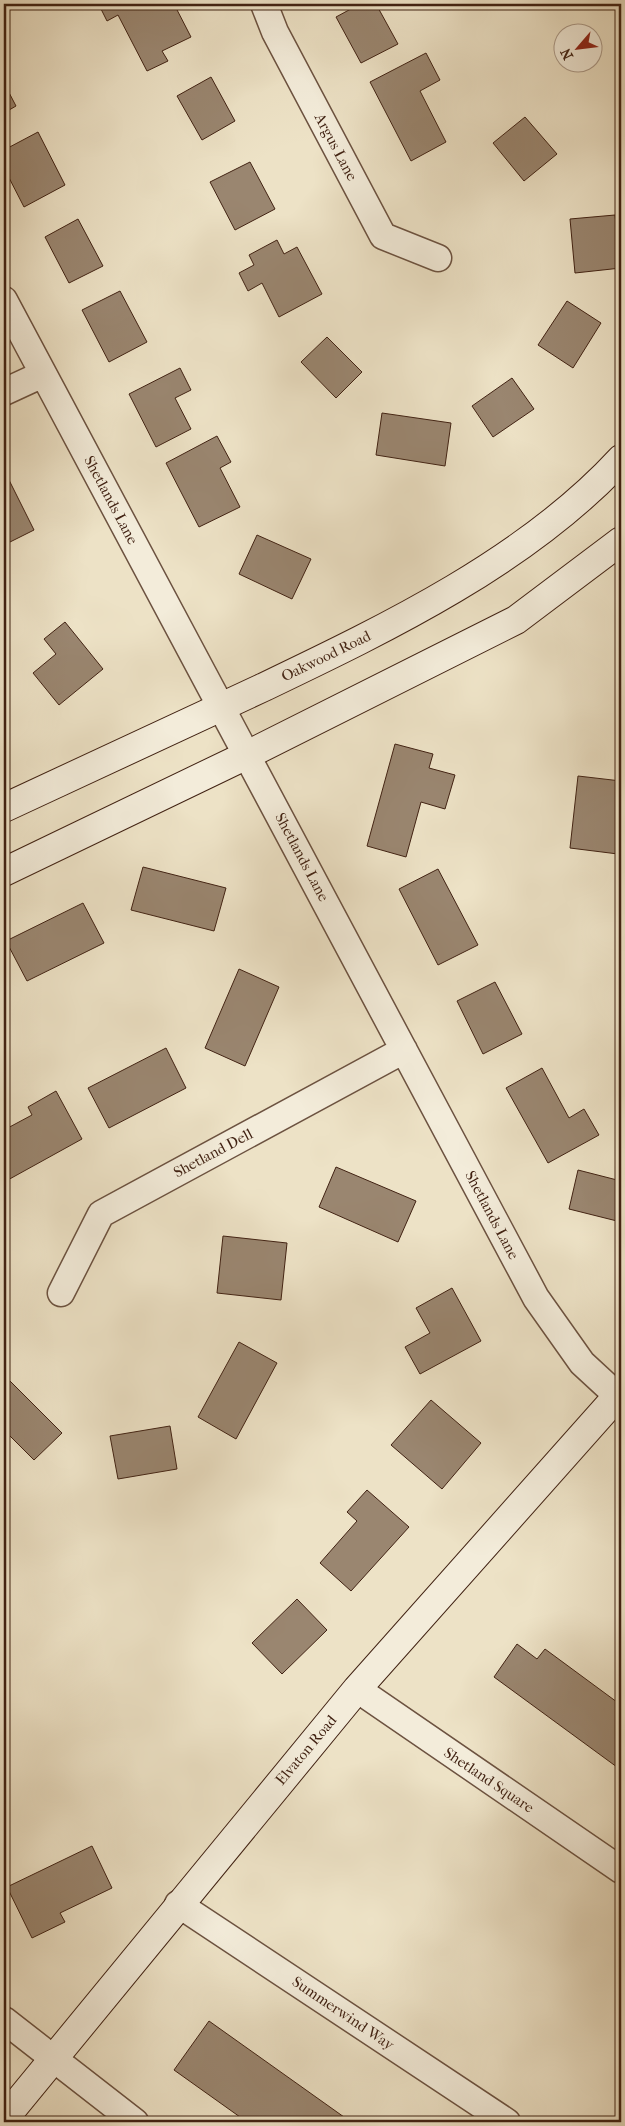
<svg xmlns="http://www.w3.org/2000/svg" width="625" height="2126" viewBox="0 0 625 2126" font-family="'IM FELL French Canon',serif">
<rect width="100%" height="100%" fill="#ede2c6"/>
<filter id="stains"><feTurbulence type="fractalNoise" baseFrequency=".004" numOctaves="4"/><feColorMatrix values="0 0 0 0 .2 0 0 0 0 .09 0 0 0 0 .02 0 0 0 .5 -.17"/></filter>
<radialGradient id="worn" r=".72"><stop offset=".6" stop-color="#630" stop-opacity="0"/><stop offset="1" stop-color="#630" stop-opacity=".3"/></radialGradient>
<path fill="#9a8670" stroke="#412213" d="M174 4 191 37 162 51 168 61 147 71 118 15 107 21 99 5Z
M360 4H376L398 44 361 63 336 17Z
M426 53 440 80 420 91 446 142 411 161 370 82Z
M211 77 235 121 202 140 177 96Z
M4 83 16 106 4 113Z
M525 117 557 154 524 181 493 143Z
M38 132 65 185 24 207 4 168V150Z
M250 162 275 209 235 230 210 182Z
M615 215 618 242 621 241V268L575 273 570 219Z
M78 219 103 266 69 283 45 237Z
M277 240 284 254 297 247 322 294 279 317 262 283 248 291 239 273 254 265 249 255Z
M120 291 147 342 109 362 82 310Z
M567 301 601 323 573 368 538 345Z
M327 337 362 372 336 398 301 362Z
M180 368 191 390 175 398 191 429 156 447 129 394Z
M512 378 534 409 493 437 472 406Z
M382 413 451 423 445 466 376 455Z
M217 436 231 462 220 468 240 507 199 527 166 463Z
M6 474 34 530 4 545V475Z
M257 535 311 559 292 599 239 574Z
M65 622 103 669 59 705 33 673 56 654 44 639Z
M395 744 433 754 429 768 455 775 445 809 421 802 406 857 367 846Z
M578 776 621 781V829L618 854 570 848Z
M143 867 226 888 214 931 131 910Z
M438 869 478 945 438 965 399 889Z
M83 903 104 943 27 981 6 941Z
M239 969 279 987 245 1066 205 1048Z
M495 982 522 1034 483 1054 457 1001Z
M166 1048 186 1088 109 1128 88 1088Z
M542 1068 569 1118 584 1109 599 1135 548 1163 506 1088Z
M56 1091 82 1139 6 1181 4 1177V1130L32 1115 28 1107Z
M336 1167 416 1201 398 1242 319 1207Z
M578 1170 621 1181V1222L569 1209Z
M223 1236 287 1243 281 1300 217 1293Z
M452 1288 481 1341 420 1374 405 1347 430 1333 416 1308Z
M239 1342 277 1363 236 1439 198 1417Z
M4 1375 62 1433 34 1460 4 1430Z
M431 1400 481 1443 442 1489 391 1445Z
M170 1426 177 1469 118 1479 110 1436Z
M367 1490 409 1527 351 1591 320 1563 357 1521 347 1512Z
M297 1599 327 1630 282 1674 252 1643Z
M517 1644 537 1659 545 1649 621 1705V1770L494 1677Z
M92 1846 112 1888 60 1913 65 1922 32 1938 7 1887Z
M209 2021 351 2122H247L174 2070Z"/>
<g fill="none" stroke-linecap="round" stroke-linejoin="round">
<g stroke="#6c5240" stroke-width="29">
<path id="street" d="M264 4 275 32 383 236 438 258
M4 300 536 1298 582 1363 621 1399
M4 392 43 374
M61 1293 101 1214 404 1050
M357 1689 621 1870
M178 1904 507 2122
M4 2020 135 2122"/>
</g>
<g stroke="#412213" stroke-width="30">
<path id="secondary" d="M4 808C90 768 177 728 264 687 387 628 527 561 621 459
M4 872 247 755 516 620 621 541
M4 2119 357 1689 621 1392"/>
</g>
<use href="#street" stroke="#f3ecda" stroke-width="26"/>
<use href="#secondary" stroke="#f3ecda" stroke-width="28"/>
</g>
<g text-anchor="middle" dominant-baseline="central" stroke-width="4.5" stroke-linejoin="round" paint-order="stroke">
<g font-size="15" fill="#412213" stroke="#f3ecda">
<text transform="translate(336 147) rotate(62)">Argus Lane</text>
<text transform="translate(111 500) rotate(62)">Shetlands Lane</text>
<text transform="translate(326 656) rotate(-26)">Oakwood Road</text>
<text transform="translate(302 857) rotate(62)">Shetlands Lane</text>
<text transform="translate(213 1153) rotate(-28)">Shetland Dell</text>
<text transform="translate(492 1215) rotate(62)">Shetlands Lane</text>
<text transform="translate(306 1750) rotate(-50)">Elvaton Road</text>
<text transform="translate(489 1780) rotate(34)">Shetland Square</text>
<text transform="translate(343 2013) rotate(34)">Summerwind Way</text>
</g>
</g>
<rect width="625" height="2126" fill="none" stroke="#ede2c6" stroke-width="20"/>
<rect x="5" y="5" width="615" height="2116" fill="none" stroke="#412213" stroke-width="2.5"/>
<rect x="10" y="10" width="605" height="2106" fill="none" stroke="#412213"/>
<g transform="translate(578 48) rotate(242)"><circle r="24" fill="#f3ecda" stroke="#ac9b8a"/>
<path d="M0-4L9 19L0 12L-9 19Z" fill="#8f2418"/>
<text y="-8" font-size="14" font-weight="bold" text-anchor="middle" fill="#412213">N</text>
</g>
<rect width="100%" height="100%" filter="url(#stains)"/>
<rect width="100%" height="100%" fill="url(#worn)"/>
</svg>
